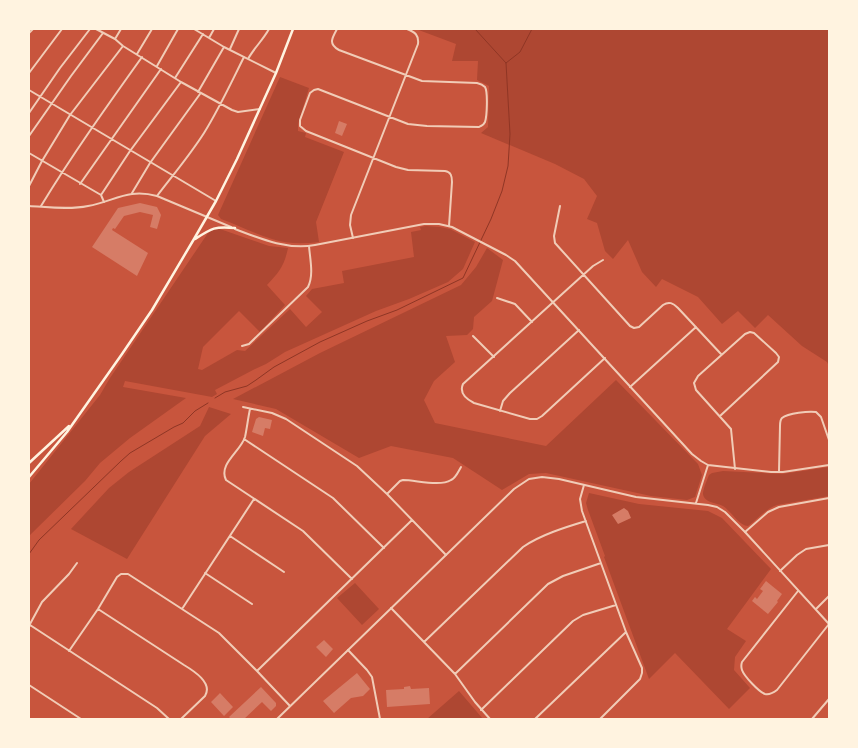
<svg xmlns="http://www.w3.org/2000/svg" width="858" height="748" viewBox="0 0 858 748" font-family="Signika,sans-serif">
<rect width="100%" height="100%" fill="#c8553d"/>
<path fill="#ae4732" d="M416 29H829V366L827 362 802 346 768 315 755 328 738 311 722 324 698 297 662 279 656 287 642 272 628 240 613 259 605 251 597 223 587 219 597 196 584 179 555 164 481 133 488 127 489 86 477 80 478 61H452L456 44Z
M280 77 309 88 298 124V131L306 133 305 137 344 152 316 222 319 242C303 244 287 244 272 239 255 234 238 225 221 219L218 215Z
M426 226 440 227 450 229 475 242 463 269 448 282 409 299 376 311 285 352 266 364 253 370 215 390 217 394 212 397 125 381 123 387 186 398 130 438 100 463 85 481 29 536V484L100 395 110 378 208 233C212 230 215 229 220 229L269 246 288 248C284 267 279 272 267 285L285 305 260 332 239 311 203 347 198 369 202 370 237 350 245 351 290 309 306 327 322 312 306 296 312 289 344 283 342 271 414 257 411 232 421 230 420 227Z
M487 248 503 260 492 301 474 317 473 329 467 335 446 336 455 362 434 381 424 400 435 423 546 446 616 380 698 464 702 475 695 497 687 500 651 496 546 473 529 474 502 490 453 458 391 446 359 458 276 409 233 399 320 353 461 285 476 267Z
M209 407 231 414 205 436 127 559 71 529 109 488 129 472 200 426Z
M829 467V496L777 505C765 509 758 519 748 526 739 526 732 512 723 506 718 503 704 503 703 494 703 489 707 480 709 475L712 473 723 471 782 474Z
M589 493 639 504 708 511 722 518 771 569 727 629 746 641 735 657 734 670 750 688 729 709 675 653 649 679 604 557 605 556 588 510 586 503Z
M355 583 379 609 362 625 337 598Z
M459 691 483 719H427Z"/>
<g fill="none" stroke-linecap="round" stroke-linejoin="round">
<path stroke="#8f3625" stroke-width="1" d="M506 63 520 52 532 29
M215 398 225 392 247 386 256 380 274 367 320 342 367 321 397 310 463 278 491 219 502 191 508 166 510 134 506 63 475 29
M29 554 39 540 121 461 130 453 174 427 183 423 195 411 208 403"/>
</g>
<path fill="#d67c66" d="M339 121 347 124 342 136 335 133Z
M140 203 157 207 161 215 157 229 150 227 153 215 140 212 124 216 115 229 113 228 112 230 148 253 137 276 92 247 118 208Z
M259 417 272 420 270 429 265 428 263 436 252 432 256 419Z
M624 508 628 511 631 518 618 524 612 515Z
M766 581 782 594 777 601 778 602 768 614 752 601 755 597 757 599 763 591 760 589Z
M324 640 333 649 326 657 316 647Z
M357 673 370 689 363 696 351 698 334 713 323 701Z
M410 686 411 689 429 688 430 704 387 707 386 690 404 689V687Z
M261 687 276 703V706L271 711 262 702 244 719H231L229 717Z
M220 693 233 707 224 716 211 702Z"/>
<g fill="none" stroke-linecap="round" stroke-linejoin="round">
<path stroke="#f1ccb7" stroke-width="2" d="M96 29 115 39 123 46 181 82 232 110 238 112 260 109
M194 29 224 47 276 73
M337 29C332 38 328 44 339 50L422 81 477 83C481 84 483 85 485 87 488 92 487 116 485 122 483 126 482 125 479 127L427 126 408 124 318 89 314 90 310 93 300 120V126L306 131 396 167 408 170 445 171C451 172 452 176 452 182L449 226
M29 33 33 29
M209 38 214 29
M115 39 121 29
M230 49 239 29
M137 54 152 29
M248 59C254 48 263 40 269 29
M157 66 178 29
M29 73 62 29
M175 78 203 34
M29 90 216 201
M198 92 224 47
M29 113 60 68 90 29
M29 136 71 76 103 33
M29 153 101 195
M80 184 161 69
M29 186 42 161 70 115 123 46
M132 193 150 163 200 94
M157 196C173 175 190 155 204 133 219 109 231 83 244 57
M104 202 101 195 130 151 181 82
M41 206C72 155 107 106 142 57
M560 206 554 236 555 243 630 326 634 328 639 327 663 305C669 301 673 303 678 308L721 354
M353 238 350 225 351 215 418 44C419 35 415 32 407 29
M603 260 593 266 463 384C459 393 466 399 474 403L530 419H537L542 416 605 358
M497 298 515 304 532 322
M473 336 494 357
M242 346 249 344 308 287C314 275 310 259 309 246
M630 387 696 327
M243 407 272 413 286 419 357 466 387 494 446 555
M250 409C248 418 247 428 245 437 241 451 218 464 226 480L303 531 352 579
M500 411 503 401 510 393 579 330
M720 416 778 362 779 357 776 353 754 333 750 332 745 334 698 376 694 383 696 390 731 429 735 469
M244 439 333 498 384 548
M779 471 780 426C780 423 780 420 782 418 788 413 809 411 816 412L821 417 829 440
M584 485 580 499 582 511 626 632 642 668V673L640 679 600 719
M388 493 400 481 403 480C416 480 440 487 451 480 456 478 458 472 461 467
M745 532 768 512 779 507 829 498
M230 536 284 572
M780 571 797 555 806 549 829 545
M205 573 252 604
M798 591 742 662C741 665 741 667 742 670 744 676 759 692 765 694 769 695 773 693 777 690L829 624
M391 608 455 674 475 702 490 719
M98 609 184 665C194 671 213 683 205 696L181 719
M182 609 254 499
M816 609 829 596
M30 624 42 602 69 574 77 563
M29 627 30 625 157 708 169 719
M424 642 523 547C540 535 566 527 586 521
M348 650 367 670 372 677 380 719
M69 651 98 609 117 577 121 574H128L219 633 257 671 290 706
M258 670 412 520
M455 674 548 584 563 576 601 563
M29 685 81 719
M481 710 573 621 583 615 616 605
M535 719 626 632
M812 719 829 699"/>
<path stroke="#f1ccb7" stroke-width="2" d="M29 206C48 207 69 210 88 206 115 201 128 188 157 196L231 227
M235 229C261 239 287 250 315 245L424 224H439L452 227 506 255 515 261 692 454 701 461 708 465 771 472H783L829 465
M696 503 708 465
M277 719 514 489 529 479 542 477 559 479 636 497 708 505 717 507 725 512 745 532 829 624"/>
<path stroke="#fff3e0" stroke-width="2.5" d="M195 239C212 228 215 226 235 228
M29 463 69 426
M29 477 67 432 122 354 152 310 194 239 216 201 237 159 276 73 293 29"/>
</g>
<rect width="858" height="748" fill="none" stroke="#fff3e0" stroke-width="60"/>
</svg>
